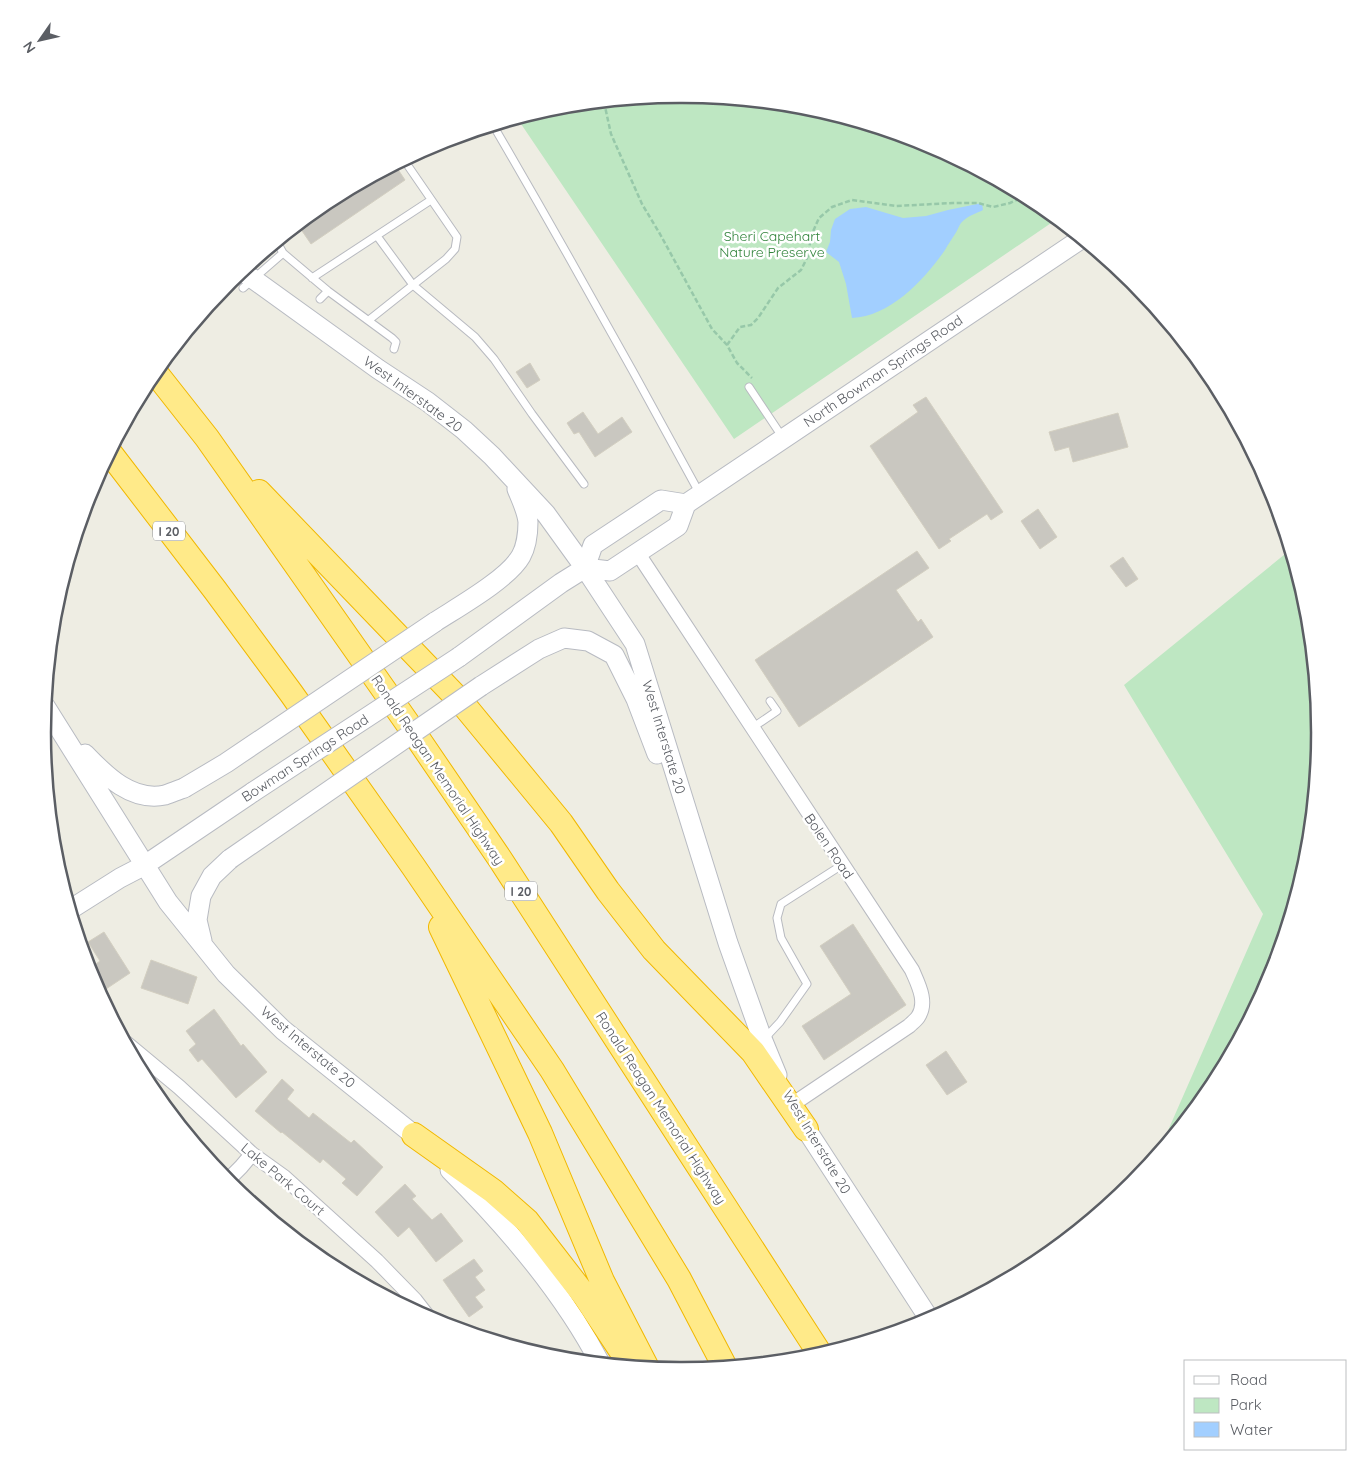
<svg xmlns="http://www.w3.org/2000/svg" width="1362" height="1465" viewBox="0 0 1362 1465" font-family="Quicksand,sans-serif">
<rect width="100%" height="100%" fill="#eeede3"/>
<path fill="#bee7c2" d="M681 94 806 106 926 143 1036 202 1057 219 734 439 517 118 557 106Z
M1290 550 1307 608 1319 733 1307 857 1271 977 1212 1087 1159 1151 1263 914 1124 685Z"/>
<path fill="#a2cfff" d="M982 203 983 210C977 213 968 216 963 221 959 224 958 230 955 234 952 239 948 244 945 250 924 280 891 316 852 318L846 284 839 262 826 252 830 242 831 230 835 219 850 209 866 207 903 218 926 216 948 210Z"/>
<path fill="#c9c7c0" stroke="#d3cfc1" d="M395 165 405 180 311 244 298 225 327 201Z
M530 363 540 380 527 388 516 372Z
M926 397 1003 512 991 520 987 514 949 539 951 541 939 549 870 446 918 412 913 405Z
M583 412 598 434 622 417 632 432 595 457 579 432 574 434 567 423Z
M1118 413 1128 447 1073 462 1069 447 1055 451 1049 432Z
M1038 509 1057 537 1040 549 1021 521Z
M917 551 929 568 896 590 918 622 921 619 933 637 799 727 755 660Z
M1123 557 1138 579 1126 587 1110 566Z
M853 924 906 1005 824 1060 802 1026 851 994 820 946Z
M104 932 130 973 100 993 91 977 89 969 100 961 88 942Z
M151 960 197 977 188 1004 141 988Z
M214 1009 241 1046 243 1044 267 1072 236 1098 202 1059 198 1062 189 1050 196 1044 186 1031Z
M946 1051 967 1082 947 1095 926 1065Z
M282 1079 294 1090 287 1099 309 1118 313 1113 351 1143 354 1140 383 1167 357 1196 342 1183 346 1179 323 1159 320 1163 282 1132 281 1133 255 1111Z
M405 1184 416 1196 412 1199 432 1220 441 1213 463 1241 436 1262 409 1227 398 1237 375 1212Z
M474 1259 483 1271 475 1277 485 1290 475 1297 483 1307 469 1317 443 1280Z"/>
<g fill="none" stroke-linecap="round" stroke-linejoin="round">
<g stroke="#b8bac0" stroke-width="9">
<path id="lane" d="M493 125C564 247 633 370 700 494
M377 236 413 285 446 259 455 249 457 237 404 160
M277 242 283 253
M312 278 431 200
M243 288 283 253 328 291 392 338 396 342 394 349
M320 299 328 291
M369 320 413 285 475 337 494 359 532 414 584 484
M749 387 783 438
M752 728 777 711 770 701
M765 1038 780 1022 807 984 781 938 777 918 781 904 842 865"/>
</g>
<g stroke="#b8bac0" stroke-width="16">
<path id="street" d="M637 552 912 970C918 984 928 1002 918 1017 916 1020 912 1023 909 1026L793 1104
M126 1043 179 1087 252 1154 284 1177 377 1261 415 1300 429 1318
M227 1181 241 1167 252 1154"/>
</g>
<g stroke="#b8bbc2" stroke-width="21">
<path id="secondary" d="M242 271 378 369 428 402 464 430 492 456 546 514 585 568 635 644 728 943 763 1041 777 1075
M585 568 610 571 678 526 686 504 1081 239
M585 568 593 545 661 500 686 504
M435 622C458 607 508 579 521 556 526 547 528 532 528 522 527 511 521 499 517 489
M459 657 561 583 585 568
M481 686 539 649 564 638 588 641 614 655 636 699 657 754
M45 706 168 902 226 974 283 1030 414 1135 423 1143
M85 754C106 776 132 802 165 795 171 793 178 790 184 788
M71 909 120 878 145 865 253 792
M202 941 197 920 201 896 212 876 230 859
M800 1117 806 1129 930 1320
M450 1170C507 1227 563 1292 600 1363"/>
</g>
<g stroke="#f1b800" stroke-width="26">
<path id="highway" d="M155 372 207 438 408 724 500 859 820 1354
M110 453 215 590 291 693 413 866 552 1070 679 1279 725 1367
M259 492 463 704 561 823 608 891 654 950 753 1052 806 1129
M441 927 540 1133 602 1281 647 1368
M414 1135 493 1191 527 1221 585 1296 626 1358"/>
</g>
<path stroke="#97c8a9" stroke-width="2.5" stroke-dasharray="5 2.5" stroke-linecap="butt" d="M604 102 611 134 642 204 660 234 712 329 727 345 737 363 752 378
M727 345 740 327 751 325 758 318 778 288 801 270 808 256 811 236 819 218 832 207 852 200 896 206 953 203H978L993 207 1010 203 1026 196"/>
<use href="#lane" stroke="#fff" stroke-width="7"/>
<use href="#street" stroke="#fff" stroke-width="14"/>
<use href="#secondary" stroke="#fff" stroke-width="19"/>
<use href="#highway" stroke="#ffea89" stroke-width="24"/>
<g stroke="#b8bbc2" stroke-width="21" stroke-linecap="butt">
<path id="secondary-bridge" d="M184 788 226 763 435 622
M253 792 459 657
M230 859 481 686"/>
</g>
<use href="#secondary-bridge" stroke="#fff" stroke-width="19"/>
</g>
<g text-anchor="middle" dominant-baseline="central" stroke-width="5" stroke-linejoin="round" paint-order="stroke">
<g fill="#fff" stroke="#8c8e92" stroke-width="1">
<rect x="153" y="521.5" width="32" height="19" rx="4"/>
<rect x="505" y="881.5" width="32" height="19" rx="4"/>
</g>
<g font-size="12" font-weight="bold" fill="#5b5e64">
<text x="169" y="531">I 20</text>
<text x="521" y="891">I 20</text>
</g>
<g font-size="14" fill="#32843c" stroke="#fff">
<text x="772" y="236">Sheri Capehart<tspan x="772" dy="16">Nature Preserve</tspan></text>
</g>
<g font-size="14" fill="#5b5e64" stroke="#fff">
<text transform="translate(883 371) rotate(-34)">North Bowman Springs Road</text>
<text transform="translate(413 394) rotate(36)">West Interstate 20</text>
<text transform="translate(664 737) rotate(73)">West Interstate 20</text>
<text transform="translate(305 758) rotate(-33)">Bowman Springs Road</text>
<text transform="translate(438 770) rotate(56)">Ronald Reagan Memorial Highway</text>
<text transform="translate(829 846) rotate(56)">Bolen Road</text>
<text transform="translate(308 1047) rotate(40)">West Interstate 20</text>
<text transform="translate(661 1108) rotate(57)">Ronald Reagan Memorial Highway</text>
<text transform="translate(817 1142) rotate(59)">West Interstate 20</text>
<text transform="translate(283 1179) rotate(40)">Lake Park Court</text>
</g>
</g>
<path d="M0 0H1362V1465H0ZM680 103H682A629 629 0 0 1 1311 732V733A629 629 0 0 1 682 1362H680A629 629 0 0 1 51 733V732A629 629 0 0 1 680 103Z" fill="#fff" fill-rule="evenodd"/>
<path fill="none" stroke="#5b5e64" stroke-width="2.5" d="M680 103H682A629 629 0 0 1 1311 732V733A629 629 0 0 1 682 1362H680A629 629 0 0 1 51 733V732A629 629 0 0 1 680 103Z"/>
<rect x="1184" y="1360" width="162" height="90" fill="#ffffff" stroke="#bdbfc1"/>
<rect x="1194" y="1376" width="25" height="8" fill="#ffffff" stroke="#bdbfc1"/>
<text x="1230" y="1385" font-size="15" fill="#5b5e64">Road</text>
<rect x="1194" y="1398" width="25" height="15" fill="#bee7c2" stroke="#bdbfc1"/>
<text x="1230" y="1410" font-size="15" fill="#5b5e64">Park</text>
<rect x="1194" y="1422" width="25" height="15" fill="#a2cfff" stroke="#bdbfc1"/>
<text x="1230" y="1435" font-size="15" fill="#5b5e64">Water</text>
<g transform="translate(40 40) rotate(236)" stroke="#ffffff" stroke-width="4" paint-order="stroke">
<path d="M0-4L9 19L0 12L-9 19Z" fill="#5b5e64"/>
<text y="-8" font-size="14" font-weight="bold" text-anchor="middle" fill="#5b5e64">N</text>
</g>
</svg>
